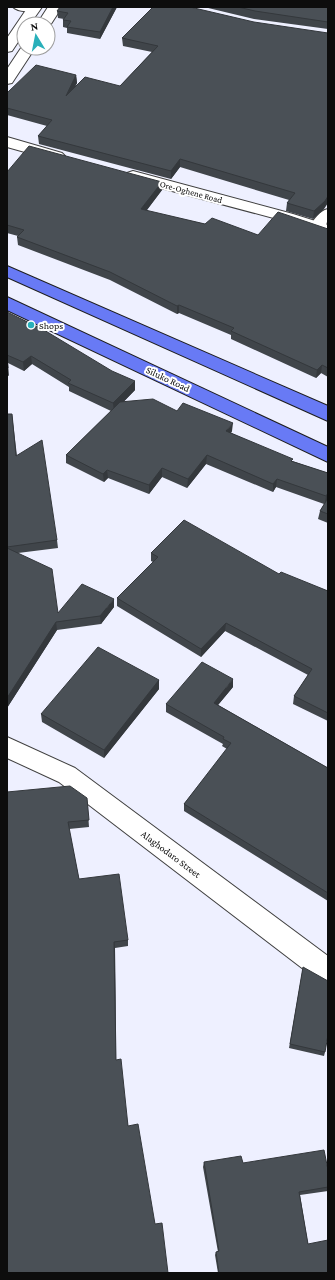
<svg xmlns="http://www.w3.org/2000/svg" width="335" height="1280" viewBox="0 0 335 1280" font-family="'Crimson Pro',serif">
<rect width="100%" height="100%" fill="#eef0ff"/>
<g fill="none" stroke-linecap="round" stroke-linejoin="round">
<g stroke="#404040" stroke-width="2">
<path id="service" d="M13 7H38L39 8C34 13 18 12 13 7Z"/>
</g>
<g stroke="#404040" stroke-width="2">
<path id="minor" d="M328 209C328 222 327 235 311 231L309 227C314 220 319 211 328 209Z
M7 737 75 768 328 956V985L319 981 59 782 7 758Z"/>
</g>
<g stroke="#404040" stroke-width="2">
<path id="tertiary" d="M28 7H42L30 24H24V33L12 51 7 52V38Z
M48 7H62L49 27 48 24H37Z
M23 45 24 48H35L12 83 7 84V69Z
M7 137 62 153 65 156 62 159 57 161 7 147Z
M133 171 293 214 328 225V236L281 220 127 179 125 176 127 173Z"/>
</g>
<g stroke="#1e1e1e" stroke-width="2">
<path id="primary" d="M7 266 328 406V421L7 277Z
M7 297 328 447V462L7 310Z"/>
</g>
<use href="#service" fill="#fff" fill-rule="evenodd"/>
<use href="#minor" fill="#fff" fill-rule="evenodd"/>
<use href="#tertiary" fill="#fff" fill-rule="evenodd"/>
<use href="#primary" fill="#687af5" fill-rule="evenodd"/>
</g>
<path fill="#40454a" d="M117 7 100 39 67 33V28L63 27V20L64 19 58 18 57 11Z
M153 7 324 209 313 219 286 211 287 203 289 200 180 167 171 179 39 144 38 136 47 126 7 115V93L76 75 77 83 75 86H120L152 52 123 46 122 38Z
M204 7H328V29L254 19Z
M7 172 162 182V190L146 211 205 224 258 235 328 229V377L321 373 316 378 231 339V335L179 313 177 314 110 280 18 245 17 237 18 236 7 233Z
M7 312 135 390 123 402 177 411 232 431 231 433 292 461 328 473V523L318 519 320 511 324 504 276 487 273 492 206 464 187 488 162 477 149 494 108 478 104 482 66 463V455L111 411 69 391V387L32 364 24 371 8 363 9 376 7 375Z
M7 414H12L17 456 57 540 58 548 18 553 58 613 114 607 101 624 57 630 7 708Z
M151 553 279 574 328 591V721L293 704 294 696 308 675 225 631 201 657 117 606V598L153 562 151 561Z
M159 680V689L104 758 42 722 41 714Z
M233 687 218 705 328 768V901L184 811V804L227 749 222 746 223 744 166 712V704Z
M7 792 87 798 89 827 69 829 79 879 128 940V946L115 948 116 1060 128 1126 155 1224Z
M303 967 325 1052 324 1056 289 1048Z
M204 1162 243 1163 328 1170V1191L300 1195 308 1244 328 1273H218L215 1255 216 1252H218L203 1167Z"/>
<path fill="#34383c" d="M113 7H117L100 39V32Z
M76 75 77 83 67 104 66 96Z
M180 159V167L171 179V171Z
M162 182V190L141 218V209Z
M328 196V203L324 209 313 219 314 211Z
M179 305V313L177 314V306Z
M31 356 32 364 24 371 23 362Z
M322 365 321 373 316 378 317 370Z
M135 381V390L114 412 113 403Z
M233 423 232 431 226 439V431Z
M207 455 206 464 187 488 188 479Z
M162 468V477L149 494V485Z
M107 470 108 478 104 482 103 474Z
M277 479 276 487 273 492V484Z
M328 493V499L325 504 326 496Z
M114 599V607L101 624 100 616Z
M56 622 57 630 7 708V698Z
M226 623 225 631 201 657V649Z
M233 679V687L213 711 214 703Z
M159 680V689L104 758V750Z
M114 942 115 948 116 1065V1060Z"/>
<path fill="#4a5056" stroke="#34383c" d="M60 7H113L100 32 67 27 71 21 63 20 68 13 57 11Z
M153 7H190L254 22 328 33V177L327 178H328V196L325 201 314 211 287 203 295 193 180 159 171 171 38 136 52 120 7 108V93L36 65 76 75 66 96 85 77 120 86 158 46 122 38Z
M238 7H328V22L255 11Z
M29 146 162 182 141 209 205 224 212 218 258 235 278 212 328 229V368L322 365 317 370 231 331 234 328 179 305 177 306 110 272 17 237 24 230 7 225V172Z
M7 312 44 330 112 371 135 381 113 403 68 383 71 380 31 356 23 362 7 355 8 368 7 367Z
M153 399 177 411 183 403 233 423 226 431 293 459 291 461 328 473V493L326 496 277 479 273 484 207 455 188 479 162 468 149 485 107 470 103 474 66 455 120 402Z
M7 414H12L16 456 42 440 57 540 7 547Z
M328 498V514L320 511Z
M184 520 279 574 281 572 328 591V713L294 696 312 669 226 623 201 649 117 598 158 557 151 553Z
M7 548 52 569 58 613 82 584 114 599 100 616 56 622 7 698Z
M98 647 159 680 104 750 41 714Z
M202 662 233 679 214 703 328 768V893L184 804 231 743 223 739 224 737 166 704Z
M70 786 87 798 89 820 68 822 79 879 119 874 128 940 114 942 116 1060 121 1059 128 1126 138 1124 155 1224 162 1223 168 1273H7V792Z
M303 967 328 981V1035L325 1052 290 1044Z
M324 1150 328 1170V1187L299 1192 308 1244 328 1240V1273H219L216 1252 219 1251 204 1162 241 1156 243 1163Z"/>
<circle fill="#29b0ba" stroke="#fff" stroke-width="1.5" cx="31" cy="325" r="4"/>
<g text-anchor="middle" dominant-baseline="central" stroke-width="4" stroke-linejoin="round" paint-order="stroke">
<g font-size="9" fill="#0d0d0d" stroke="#fff">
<text transform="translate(191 192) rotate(15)">Ore-Oghene Road</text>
</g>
<g font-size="10" fill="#0d0d0d" stroke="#fff" text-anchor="start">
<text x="39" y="325">Shops</text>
</g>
<g font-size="10" fill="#0d0d0d" stroke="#fff">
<text transform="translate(168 379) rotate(25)">Siluko Road</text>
<text transform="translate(171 854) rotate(37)">Alaghodaro Street</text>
</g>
</g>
<rect width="335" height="1280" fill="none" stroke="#0d0d0d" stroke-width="16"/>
<g transform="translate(36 36) rotate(350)"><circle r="19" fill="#ffffff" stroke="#9e9e9e"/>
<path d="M0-3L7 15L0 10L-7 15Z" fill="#29b0ba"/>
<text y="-6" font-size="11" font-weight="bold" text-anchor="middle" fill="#0d0d0d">N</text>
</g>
</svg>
